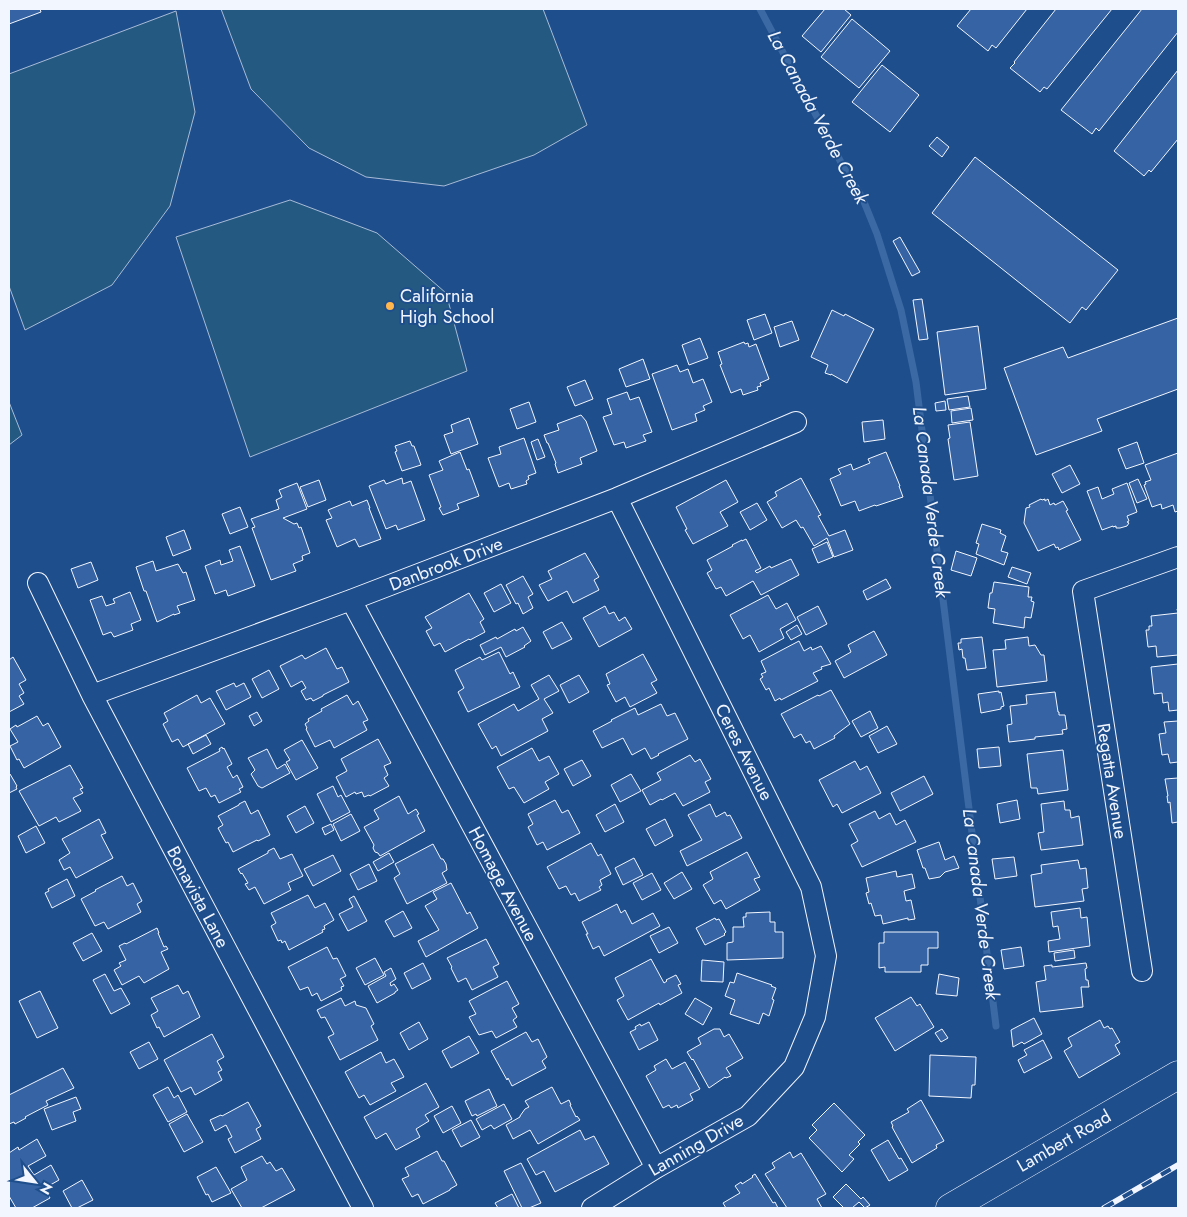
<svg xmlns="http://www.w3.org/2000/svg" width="1187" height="1217" viewBox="0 0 1187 1217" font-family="Jost,sans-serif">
<rect width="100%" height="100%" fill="#1f4e8c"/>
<path fill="#245a82" stroke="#a8bbd7" d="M221 9H543L587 125 534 155 444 186 366 177 309 148 251 89Z
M176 11 195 112 170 206 112 285 25 330 9 286V74Z
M290 200 377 233 446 293 467 371 250 457 176 237Z
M9 402 22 435 9 445Z"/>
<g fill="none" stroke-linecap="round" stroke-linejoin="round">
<path stroke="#3b69a3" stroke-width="7" d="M760 9 844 168 862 197 877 234 901 310 916 382 996 1026"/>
</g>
<path fill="#3563a3" stroke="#f2f6ff" d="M9 9H40L41 12 9 24Z
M825 9H844L851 15 821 52 802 36Z
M971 9H1027L996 48 992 45 988 51 957 26Z
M1056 9H1112L1047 89 1044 87 1040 92 1010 68 1015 63 1014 62Z
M1142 9H1178V32L1099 131 1096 128 1092 134 1061 110Z
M852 19 890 51 859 88 821 57Z
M882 65 919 95 890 132 852 102Z
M1178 70V139L1151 172 1149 170 1144 176 1114 151Z
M937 137 949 147 942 157 929 146Z
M975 157 1118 270 1086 310 1082 307 1070 323 932 213Z
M900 237 920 272 912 276 893 241Z
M922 299 928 339 919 340 913 300Z
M832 310 844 316 845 314 874 329 847 383 831 374V375L825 373 828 365 811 357Z
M765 314 772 333 754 340 747 320Z
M1178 318V389L1097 419 1102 431 1036 455 1004 368 1063 347 1068 358Z
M792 321 799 340 780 347 774 327Z
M978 326 986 389 945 395 937 332Z
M700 338 708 358 689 365 682 345Z
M744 342 745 344 748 343 749 347 756 344 769 379 760 383 761 386 757 387 758 390 743 395 741 389 731 393 720 365 722 364 718 352Z
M643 359 650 379 626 387 619 369Z
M677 365 680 372 688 369 693 383 703 379 712 402 703 406 705 410 695 414 697 421 672 430 652 374Z
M585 380 593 399 575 406 567 387Z
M627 392 630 400 639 397 652 432 643 435 646 441 626 448 624 442 614 445 603 417 612 414 607 399Z
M968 396 970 407 949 410 947 399Z
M945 401 946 410 936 411 935 403Z
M529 402 536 422 517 429 510 409Z
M971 408 973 420 952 423 951 411Z
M581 415 586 421 597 451 580 458 582 464 558 473 555 464 556 463 548 443H547L544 435 559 430 557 424Z
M469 418 478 444 451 454 444 435 453 432 451 425Z
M883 420 885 439 864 442 862 422Z
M970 422 978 476 954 480 948 439 950 438 948 425Z
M524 438 536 473 528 476 529 479 526 481 527 484 511 489 509 483 499 487 488 458 501 454 499 447Z
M538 439 545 457 537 460 531 442Z
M410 441 412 446H414L421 465 402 471 395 452 397 451 395 446Z
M1137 442 1144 463 1126 469 1118 449Z
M460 452 467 470 469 469 479 496 457 504 459 509 443 515 439 508 441 507 429 475 443 470 439 461Z
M886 452 900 486H899L903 497 876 506 875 505 859 511 855 501 841 506 830 479 841 474 838 469 851 464 853 470 870 463 868 459Z
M1178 453V511L1175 512 1173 505 1162 509 1161 504 1152 507 1144 485 1146 484 1145 482 1151 480 1145 465Z
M1070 465 1080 484 1062 493 1052 474Z
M402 478 403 484 411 481 425 520 398 530 396 525 386 529 369 486 384 480 386 484Z
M801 478 821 515 818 516 829 536 845 530 853 550 834 557 827 538 814 546 803 527 801 528 796 520 782 528 767 502 777 496 775 492Z
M1138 479 1147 499 1137 503 1129 483Z
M319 480 326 500 308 507 300 487Z
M726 480 738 502 720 512 728 526 693 544 685 530 687 529 676 507Z
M297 483 307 509 283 518 294 524 297 523 299 528 301 527 310 553 302 556 303 560 293 564 296 571 271 580 252 528 255 527 251 519 279 509 276 500 282 497 279 490Z
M1127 483 1137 512 1127 516 1129 521 1127 522 1129 523 1127 526 1120 528H1116V526L1113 527V526L1102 530 1087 491 1098 487 1102 499 1114 494 1112 489Z
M1041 499 1042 500 1045 499V501L1048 499 1050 505 1054 503 1055 505 1063 501 1068 510 1066 511 1081 540 1059 550 1058 547 1056 548 1054 544 1038 551 1024 523 1026 508 1030 507 1029 505Z
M367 500 370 508H369L381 539 359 547 355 539 337 547 326 520 332 518 328 510 350 501 352 506Z
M757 503 767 520 750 530 740 512Z
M240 507 248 527 230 534 222 514Z
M982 524 1001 530 1000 533 1006 536 1001 551 1008 553 1004 565 976 554 979 544 976 543Z
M184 530 191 549 173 556 166 537Z
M746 539 761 568 755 571 757 573 770 566 771 568 791 559 799 575 761 595 753 581 726 596 721 587 716 589 707 573 712 570 707 560 733 546 732 545 742 540V541Z
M827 542 833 557 818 563 812 549Z
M240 546 255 586 228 596 226 590 215 594 205 566 220 560 221 565 233 561 229 550Z
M956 551 977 558 971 576 951 570Z
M585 553 599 577 594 580 599 590 573 603 567 591 548 601 539 585 552 579 548 571Z
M153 561 156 571 178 564 183 573 186 572 195 600 177 606 180 613 174 615V614L157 622 146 591H144L136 567Z
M91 562 98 580 78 588 71 569Z
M1012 567 1031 573 1027 584 1008 577Z
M523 576 533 594 528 597 533 608 523 614 518 603 516 604 506 585Z
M886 579 891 588 867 600 863 591Z
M994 582 1029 587 1028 597H1032L1031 601 1034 602 1031 618 1025 617 1024 628 993 623 995 609 988 608 990 593H992Z
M501 584 511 603 494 612 484 593Z
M130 592 141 620 131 624 133 630 114 637 111 632 103 635 90 600 102 596 106 606 115 603 113 599Z
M469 593 484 619 480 622 485 632 470 640 469 639 445 652 440 643 434 646 426 631 432 628 425 617Z
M768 595 776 609 787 603 796 620 780 629 784 638 759 652 750 635 743 639 730 615Z
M605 606 609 614 614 612 619 621 625 617 632 629 599 647 583 618Z
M818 606 827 624 806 635 797 617Z
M1177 609H1178V655L1157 657 1156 646 1148 647 1146 630H1149V626H1152L1151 616 1178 613Z
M562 622 572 639 552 649 543 632Z
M797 625 802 634 791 640 786 632Z
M523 627 531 641 524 646 525 647 506 657 501 647 485 655 480 645 496 637 497 639 515 629 516 631Z
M874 631 887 655 844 678 835 661 851 652 848 645Z
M982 637 986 668 967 670 965 658H963L962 649 959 650 958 643H961V639Z
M1028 637 1029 646 1035 645 1041 655H1044L1047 681 997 687 993 650 1006 649 1005 640Z
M799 641 804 651 811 647 812 650 821 646 831 664 821 667 822 669 813 673 818 681 781 700 780 698 775 701 769 688 766 690 760 679 763 677 761 674 766 672 761 661Z
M326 648 337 669 342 667 349 682 323 695V696L313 701 311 698 306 700 301 691 306 688 302 681 291 687 280 666 302 655 305 659Z
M499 652 510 674 513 672 520 687 468 712 458 692 464 688 455 670 480 657 482 660Z
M643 654 657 680 651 683 657 693 630 707 625 697 616 702 607 685 610 684 606 674Z
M13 657 26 680 19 684 24 693 19 696 24 704 9 712V660Z
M1178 664V710L1169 711 1168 702 1163 703 1162 693 1154 694 1151 667Z
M269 670 279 689 262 698 252 679Z
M549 675 559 691 544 699 553 713 542 719 548 731 501 756 496 746 492 749 478 724 514 704 518 711 539 699 531 685Z
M579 675 589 692 569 703 560 685Z
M234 683 236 687 244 683 251 697 226 710 216 691Z
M831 690 850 724 834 736 835 738 814 749 810 741 806 743 801 734 794 738 781 714 818 695 819 696Z
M999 691V693L1001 692 1004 706 1001 707V709L981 713 978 694Z
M1055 692 1058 712H1059V715H1065L1067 729 1062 730 1063 734 1035 737V739L1009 742 1007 725 1012 724 1010 706 1027 704 1026 695Z
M197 695 201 703 210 698 225 724 183 747 178 739 172 742 163 724 168 721 164 713Z
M347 695 353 705 358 701 368 720 363 722 367 730 334 748 330 740 315 747 306 729 307 728 305 724 309 721 308 719 322 711 321 709Z
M661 704 667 716 675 713 688 739 658 754 659 755 651 759 645 748 632 755 623 738 602 748 593 731 612 721 611 720 635 708 638 715Z
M870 711 878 728 861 737 852 721Z
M257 712 262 721 254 726 249 716Z
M37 716 43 726 48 723 61 747 24 768 19 759 17 760 10 746 18 742 10 729 16 725 17 727Z
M1178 721V762L1170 763 1168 754 1162 755 1159 734 1166 733 1164 722Z
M887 726 897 744 878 753 869 736Z
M206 735 211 744 193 754 188 744Z
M378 739 391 763 384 766 388 775 384 778 389 786 370 796 369 795 364 797 362 792 356 794 355 792 346 797 336 777 347 771 341 759Z
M302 740 318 768 296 780 286 762 290 760 284 750Z
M222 747 223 749 224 748 232 764 227 767 233 778 237 775 243 787 239 789 241 792 219 803 215 795 211 797 206 788 199 791 187 768 220 751 219 749Z
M999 747 1001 766 979 768 977 749Z
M532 748 539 761 549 756 559 774 545 782 549 789 524 803 514 787 509 789 497 767Z
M267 749 277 769 285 764 290 773 262 788 258 786 251 774 255 770 248 758Z
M1063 750 1068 790 1038 794 1037 788H1031L1027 754Z
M690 755 695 762 700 759 711 779 705 782 710 792 683 806 675 793 662 800 661 799 650 805 642 790 661 780 657 773Z
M582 760 591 776 573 786 564 769Z
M855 761 860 770 867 766 881 793 842 813 837 804 833 807 819 780Z
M70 765 83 788 80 789 83 793 73 798 81 811 59 822 56 817 39 826 19 791Z
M9 774H10L17 786 16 787 17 789 9 793Z
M631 774 641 791 620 802 611 785Z
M924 776 933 794 900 811 891 793Z
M1178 778V822L1172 823 1170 802 1168 803 1167 796H1168L1165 779Z
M333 786 338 797 341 795 350 812 331 822 317 794Z
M399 796 408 814 416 809 419 814 417 815 425 831 380 856 378 853 375 852 373 848 374 845 364 827 379 819 374 810Z
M555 800 562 813 568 810 580 833 547 850 543 842 537 845 528 827 533 824 528 814Z
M1017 800 1020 819 1000 823 997 804Z
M245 801 251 814 258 810 270 835 258 841 257 840 233 852 228 842 226 843 218 828 223 825 218 816 239 805V804Z
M1064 801 1065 810H1070L1071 818 1079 816 1083 845 1041 850 1038 833 1044 832 1041 804Z
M615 804 624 822 605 832 596 815Z
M710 804 716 817 725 812 727 816 730 815 742 838 687 866 680 851 702 840 688 815Z
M305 806 314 823 296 833 287 816Z
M875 811 879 819 890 813 896 825 905 820 916 842 862 867 851 845 858 841 849 824Z
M351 814 360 831 341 841 333 824Z
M99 819 106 833 101 835 113 858 76 878 70 867 64 870 59 860 70 853 62 839Z
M665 819 673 836 655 846 646 829Z
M331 824 334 830 325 835 322 828Z
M36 826 45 843 26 853 18 836Z
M939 842 945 860 954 856 959 868 945 872 940 877 929 879 925 868H923L917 850Z
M591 843 598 856 601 854 611 874 600 880 602 885 599 887 601 890 579 901 575 893 571 895 566 886 559 889 547 867Z
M433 844 441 859H443L446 864 447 870 442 873 447 883 407 904 394 878 400 874 395 864Z
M274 848 280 859 292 854 303 876 288 883 291 890 264 904 255 887 249 890 245 884 248 883 242 873 241 874 238 869 268 853V851Z
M747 852 760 877 754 879 760 890 726 909 721 900 714 904 703 885 713 879 710 872Z
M389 853 394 862 378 871 373 862Z
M333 855 341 871 313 886 304 869Z
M1014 857 1017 876 995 879 992 859Z
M634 858 643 875 623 885 615 868Z
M1078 860 1080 869 1086 868 1088 888 1082 889 1084 901 1035 907 1031 875 1042 873 1041 865Z
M369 864 377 881 358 890 350 874Z
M896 871 897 877 912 874 915 888 904 891 906 901 911 900 915 919 908 920V918L883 924 881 915 875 916 871 903 869 904 866 893 869 892 866 878Z
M682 872 692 889 674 899 664 883Z
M652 873 661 890 642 900 633 883Z
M122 876 127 886 133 883 142 901 137 904 141 912 108 929 104 922 95 926 81 899 96 891 95 890Z
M67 879 75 896 52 908 45 893 49 891 48 889Z
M451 883 467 914 470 912 478 928 426 957 418 941 439 930 425 906 437 899 433 892Z
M308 895 315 908 325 903 334 920 324 926 325 929 322 930 323 932 289 950 285 941 282 943 281 940 278 941 271 926 276 923 271 913Z
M354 896 367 921 348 931 339 914 353 907 349 899Z
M617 904 621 913 625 910 632 924 653 913 660 926 604 956 599 946 593 949 586 934H588L582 922Z
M1080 908 1081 918 1087 917 1090 946 1049 952 1048 941 1060 939 1058 926 1053 927 1051 912Z
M403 911 412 928 394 937 385 921Z
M770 912V922H775V932H783V958L727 960V943L733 942V927H744L743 917H746V913Z
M715 918 716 920 719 919 726 932 724 934 725 935 705 945 696 928Z
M669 927 678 943 659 953 650 936Z
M157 928 159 933H158L164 947 166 946 168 949 161 952 169 969 144 983 139 976 122 985 114 970 121 966 119 963 126 960 119 946 125 943 126 944Z
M884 932H938V948H928V965H921V972H885V967L879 968V943H884Z
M92 933 102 951 83 961 73 943Z
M486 939 499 964 493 967 498 977 472 990 466 978 458 982 451 968 452 967 447 958Z
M327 947 333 959 337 958 346 976 340 979 344 986 341 987 342 990 321 1001 317 993 312 996 308 987 300 990 288 967Z
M1021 947 1024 966 1004 969 1001 950Z
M1074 950 1075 958 1055 961 1054 953Z
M375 958 384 975 365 985 356 968Z
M651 959 664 983 667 981 666 980 676 975 681 984 678 985 682 993 660 1005 659 1003 628 1020 617 1000 624 996 615 978Z
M702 960 724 962 723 982 701 981Z
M423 963 431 979 412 989 404 973Z
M1086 963 1087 968 1085 969 1086 980H1088L1089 987H1081L1083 1007 1040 1012 1036 982 1046 980 1044 966 1052 965V967Z
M391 968 396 979 390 983 391 986 394 984 398 990 395 992V993L377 1003 368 986 386 976 384 972Z
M737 973 772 985 771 986 776 988 772 999 774 1000 769 1016 763 1013 759 1024 730 1014 735 1000 725 996 730 982 734 983Z
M105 974 114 991 121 988 130 1004 111 1014 93 980Z
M939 974 959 978 957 996 936 994Z
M507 981 519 1004 512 1008 517 1017 513 1020 517 1027 496 1038 492 1031 479 1035 469 1017 476 1014 469 1001Z
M178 985 183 994 188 991 200 1017 164 1037 159 1027 157 1028 151 1015 158 1011 151 998Z
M40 991 58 1028 37 1038 19 1001Z
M911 997 917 1006 920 1004 934 1027 895 1051 875 1018Z
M341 998 345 1006 355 1001 356 1005 366 1008 374 1024 371 1026 378 1040 340 1060 328 1037 334 1034 325 1017 321 1018 317 1010Z
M695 998 712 1008 703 1025 685 1014Z
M1034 1018 1042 1034 1024 1044 1022 1042 1013 1047 1011 1030Z
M1100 1020 1104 1028 1108 1026 1110 1029 1112 1028 1120 1042 1115 1045 1120 1054 1079 1078 1064 1051 1072 1046 1068 1038Z
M419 1022 428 1039 409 1050 400 1033Z
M649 1022 658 1040 639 1050 630 1032 636 1029 635 1027 640 1024 641 1026Z
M714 1029H720L724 1037 729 1034 743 1058 726 1068 731 1076 726 1078 725 1077 709 1088 693 1059 692 1060 687 1052 701 1044 698 1038Z
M942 1029 948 1038 941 1042 935 1033Z
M526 1032 532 1042 538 1039 547 1057 542 1061 546 1068 512 1086 508 1078 507 1080 491 1051Z
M212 1034 224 1057 217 1061 222 1070 218 1072 222 1080 195 1095 191 1087 181 1092 164 1060Z
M469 1036 479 1053 451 1068 442 1051Z
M1043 1040 1052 1058 1024 1073 1018 1060 1027 1055 1024 1050Z
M149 1042 158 1059 139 1069 130 1052Z
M381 1052 386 1063 394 1059 404 1077 391 1083 396 1091 370 1105 364 1095 359 1098 345 1072Z
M930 1055 976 1057 975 1085H972L971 1098 929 1096Z
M666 1059 672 1069 685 1062 700 1089 690 1094 693 1100 678 1108 677 1105 671 1108 669 1105 663 1108 646 1076 656 1070 654 1066Z
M63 1068 74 1088 46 1101 48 1105 25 1117 26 1118 15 1124 14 1122 9 1124V1095Z
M426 1083 439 1107 425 1115 429 1121 416 1129 420 1137 396 1150 386 1133 376 1139 364 1117Z
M168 1087 174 1098 178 1095 187 1112 168 1122 153 1095Z
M552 1087 561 1104 569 1100 571 1105H570L576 1117 577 1116 580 1120 538 1144 530 1130 513 1139 506 1125 520 1117V1116L525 1109 529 1107 525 1101Z
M489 1089 497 1106 477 1116 476 1114 472 1116 465 1101Z
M76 1097 81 1109 73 1112 76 1121 52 1130 44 1109Z
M921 1100 944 1141 936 1145 937 1148 912 1163 892 1127 893 1126 891 1122 909 1112 907 1109Z
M248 1102 261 1126 256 1129 261 1139 235 1153 228 1139 232 1137 226 1125 215 1131 210 1120 221 1115 222 1116Z
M834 1103 865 1135 858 1142 860 1144 849 1155 854 1159 842 1172 809 1138 817 1130 812 1125Z
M504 1104 512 1119 494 1129 491 1125 482 1130 476 1119Z
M452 1106 461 1123 443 1133 434 1116Z
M187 1114 203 1142 184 1152 169 1124Z
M471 1120 480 1137 461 1147 452 1130Z
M580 1130 585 1140 594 1136 609 1164 555 1192 544 1171 536 1175 527 1159Z
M37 1139 46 1156 28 1166 34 1175 51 1165 59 1180 45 1188 50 1198 32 1208H16L9 1196V1153L18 1147 19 1150Z
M888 1140 899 1159 901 1158 908 1170 889 1181 871 1150Z
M437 1151 442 1161H444L457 1185 450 1189V1190L423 1204 418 1194 412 1197 402 1179 409 1176 405 1168Z
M790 1152 793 1158 801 1153 826 1194 817 1199 822 1208H787L765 1174 775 1168 772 1163Z
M262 1156 267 1164 270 1162 276 1171 282 1168 295 1190 261 1208H242L231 1189 247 1180 241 1167Z
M521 1163 541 1203 529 1208H522L504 1171Z
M216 1167 231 1193 212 1202 208 1194 206 1195 197 1177Z
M755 1174 773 1203 775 1202 778 1208H726L723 1203 740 1193 735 1186 741 1182 742 1184 753 1177 752 1176Z
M82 1180 93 1200 77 1208H72L63 1191Z
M846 1184 861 1199 863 1197 870 1205 865 1208 859 1202 852 1208H844L833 1197Z
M512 1194 519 1208H498L495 1203Z"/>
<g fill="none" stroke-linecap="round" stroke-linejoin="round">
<g stroke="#f2f6ff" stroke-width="22">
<path id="street" d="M38 583 92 695 363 1208
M351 600 656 1168
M92 695 351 600 617 498 796 422
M1142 971 1083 591 1178 557
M592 1208 656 1168 748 1116 794 1067 815 1017 826 956 811 887 617 498"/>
</g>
<g stroke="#f2f6ff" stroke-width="29">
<path id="secondary" d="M950 1208 1178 1075"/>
</g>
<use href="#street" stroke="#1f4e8c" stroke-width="20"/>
<use href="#secondary" stroke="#1f4e8c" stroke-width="28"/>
<g stroke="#f2f6ff" stroke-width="5.5">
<path id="rail" d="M1104 1208 1178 1165"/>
</g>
<use href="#rail" stroke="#1f4e8c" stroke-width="4" stroke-dasharray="11" stroke-linecap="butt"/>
</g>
<circle fill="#ffb74d" stroke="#1f4e8c" stroke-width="2" cx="390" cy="306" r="5"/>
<g text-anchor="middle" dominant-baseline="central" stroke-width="4" stroke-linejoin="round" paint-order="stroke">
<g font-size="18" fill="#f2f6ff" stroke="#1f4e8c" text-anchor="start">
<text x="400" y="296">California<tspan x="400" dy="21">High School</tspan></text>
</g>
<g font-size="18" fill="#f2f6ff" stroke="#1f4e8c">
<text transform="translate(446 564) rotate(-21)">Danbrook Drive</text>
<text transform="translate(744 752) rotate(63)">Ceres Avenue</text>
<text transform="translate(1112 781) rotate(81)">Regatta Avenue</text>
<text transform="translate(503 884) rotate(62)">Homage Avenue</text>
<text transform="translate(198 897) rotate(62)">Bonavista Lane</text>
<text transform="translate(1064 1141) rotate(-30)">Lambert Road</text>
<text transform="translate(696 1145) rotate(-30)">Lanning Drive</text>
</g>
<g font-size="19" font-style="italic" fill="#f2f6ff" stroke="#1f4e8c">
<text transform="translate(818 117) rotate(62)">La Canada Verde Creek</text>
<text transform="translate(931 502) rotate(83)">La Canada Verde Creek</text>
<text transform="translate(981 904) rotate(83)">La Canada Verde Creek</text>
</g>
</g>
<rect width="1187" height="1217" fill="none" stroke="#f2f6ff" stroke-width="20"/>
<g transform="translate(35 1182) rotate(120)" stroke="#1f4e8c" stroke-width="4" paint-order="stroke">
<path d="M0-4L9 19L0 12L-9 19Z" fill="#f2f6ff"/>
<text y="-8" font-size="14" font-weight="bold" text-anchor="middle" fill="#f2f6ff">N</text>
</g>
</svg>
